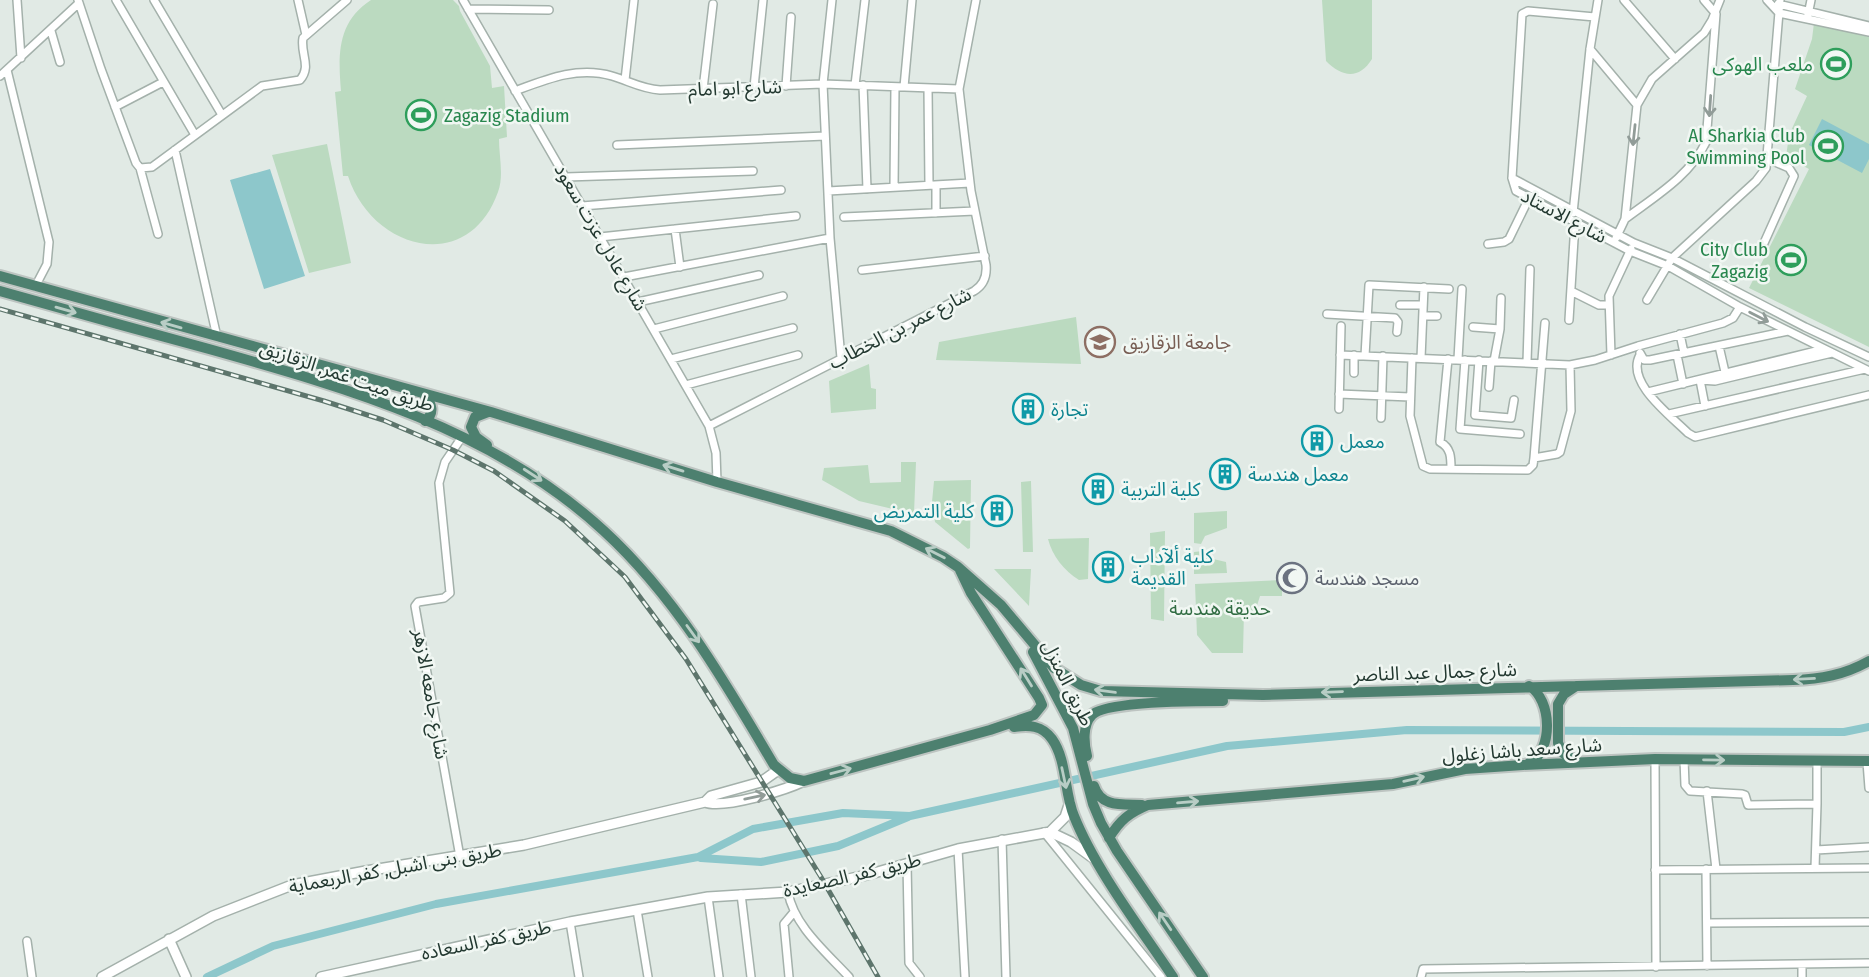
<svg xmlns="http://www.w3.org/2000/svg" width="1869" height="977" viewBox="0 0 1869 977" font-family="'Fira Sans Condensed','Noto Sans Arabic',sans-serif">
<rect width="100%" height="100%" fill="#e1eae5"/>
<path fill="#bbdac0" d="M371 0H453L459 6 460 11 490 66 492 88 504 86 507 137 499 139C499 156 504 176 498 192 468 276 372 250 348 176H343L335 92 341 91C338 55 337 22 371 0Z
M1322 0H1372V59C1359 80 1342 77 1326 61Z
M1814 23 1869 37V347L1749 288 1809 169 1786 157 1789 135 1807 96 1795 89 1812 39Z
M327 144 351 263 309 273 272 155Z
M1076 317 1081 364 936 360 939 342Z
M869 364 871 388 876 389V409L831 413 829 381Z
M901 462H916L914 514 859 501 822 480 824 468 868 465 870 483 901 482Z
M971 480 970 548 968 549 935 522 932 502 934 481Z
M1031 481 1033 552H1023L1021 482Z
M1227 511V528L1205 536 1201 544 1194 543V513Z
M1165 531 1164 621 1151 619 1150 533Z
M1089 538 1088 579 1079 580C1064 571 1052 555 1048 539Z
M1203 551 1209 558 1226 562 1227 573 1194 574V552Z
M994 569H1031L1029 606Z
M1282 580V596H1260L1255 612 1244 611 1243 653H1212L1197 635 1195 584Z"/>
<path fill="#8dc7cb" d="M1822 119 1869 144V159L1862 173 1809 145Z
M270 169 305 276 264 289 230 180Z"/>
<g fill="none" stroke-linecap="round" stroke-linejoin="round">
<path stroke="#8dc7cb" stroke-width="8" d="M701 858 761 862 838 846 908 817
M207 977 273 946 436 904 698 857 753 829 843 813 910 816 1227 746 1407 730 1844 732 1869 727"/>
<g stroke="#a4b1ab" stroke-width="10">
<path id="minor" d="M17 0 21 58
M78 0 101 69 136 163 140 168 152 167 262 86 300 80C312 66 300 54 303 38L347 0
M116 0 195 135
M154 0 222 115
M298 0 306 35
M463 0 709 426 716 453 717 482
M832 0 823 84 830 238 841 358
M1624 0 1675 59
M1767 0 1779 13 1869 32
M1778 4 1869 26
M468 9 549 10
M1808 15 1811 0
M1595 17 1528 11 1522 14 1512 178 1516 191 1630 251 1668 266 1740 307 1869 371
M51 31 60 62
M1590 49 1637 105
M7 70 49 242 47 264 35 287
M0 76 79 3
M625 80 634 0
M855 85 865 0
M863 85 867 189
M786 86 791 17
M754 87 763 0
M904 87 912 0
M928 88 929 185
M703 89 713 4
M515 91C547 79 578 66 612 76 629 81 642 89 660 90L823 84 959 89
M115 107 163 82
M617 145 825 136
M175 150 217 337
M140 168 158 234
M566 177 753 171
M1512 178 1634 243 1672 258 1805 327 1869 357
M894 187 895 87
M828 191 970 183
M582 206 781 190
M936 213V185
M1573 213 1590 49 1598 0
M844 217 975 211
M1625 219C1654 197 1690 176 1706 142L1716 14 1704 0
M675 229 680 267
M600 237 796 216
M1616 238 1625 219 1637 105 1652 79 1704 33 1712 20 1720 0
M1488 244 1504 242 1509 239 1530 196
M1760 252 1794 176 1789 168 1768 159
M862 270 985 256
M624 277 830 238
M1571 291 1599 305H1608
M1647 300 1672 258 1756 181 1766 168 1780 0
M638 302 759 275
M1400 305H1423
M1327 314 1395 318 1398 322 1397 332
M1423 316H1437
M1569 320 1575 223
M1473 327 1500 329
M654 329 783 296
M1680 334 1684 353
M1719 346 1725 372
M1640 353 1644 360H1650L1788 331
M1340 355 1570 365 1595 360 1638 346 1723 323 1733 318 1740 307
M1611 355 1609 296 1631 249
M1640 355C1625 382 1670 415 1688 433L1695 437 1869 395
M1677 355 1683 384
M1365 356 1369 285 1449 289
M1412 358 1410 416 1423 466 1430 469 1528 470 1533 465 1534 458 1545 323
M1421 358 1424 287
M671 359 793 328
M1448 359 1440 442C1451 448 1451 457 1451 469
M1458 359 1462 289
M1465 360 1460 429 1520 434
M1479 360 1475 415 1511 418 1514 400
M1494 361 1500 329 1501 298
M1527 362 1530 269
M1354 373V355
M1700 380 1715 381 1832 353
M1700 380 1705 406
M686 385 798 355
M1489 387 1491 361
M1648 392 1824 349
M1339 394 1410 397
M1339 409 1341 326
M1669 414 1865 369
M1381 418 1383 356
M709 426 974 291C984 285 987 276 986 265L971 191 959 89 976 0
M1534 458 1557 454 1560 452 1571 411 1570 365
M1655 759 1656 967
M1684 759 1685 785 1690 791 1742 794 1745 795 1748 805 1817 804 1815 868
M1867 762 1869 788
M1707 791 1716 869
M1817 804V762
M1044 832 1161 977
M1002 839 1006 977
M958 849 965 977
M1816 850 1869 847
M460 857 415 606 418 602 444 598 450 593 439 483 445 462 462 437
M907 864 909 963 920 977
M1706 869 1707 966
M1655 870 1869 868
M788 892C794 926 826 952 849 977
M741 894 751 977
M708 897 719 977
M637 910 648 977
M570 922 579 977
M1707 923 1869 922
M27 941 32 977
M1802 965V977
M789 977 784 924 794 912
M1421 977 1423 969 1869 963"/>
</g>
<g stroke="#a4b1ab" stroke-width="12">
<path id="tertiary" d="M705 802C724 809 785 790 804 781
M1050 832 1071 842 1093 858
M169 939 186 977
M102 977 213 916 292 885 366 871 524 845 705 802 711 796 761 782 778 770
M321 977 570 922 708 897 788 892 867 875 958 849 1050 832 1065 817 1070 802"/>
</g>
<g stroke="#bdc4c1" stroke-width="14">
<path id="trunk" d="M0 276 491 412 717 482 891 531 943 557 958 567 1001 605 1054 668 1081 685 1101 691 1263 695 1793 680C1821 679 1844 675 1869 661
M0 291C70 311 139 330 209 349 348 388 495 430 604 531 676 597 725 682 774 765L790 778 804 781 990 730 1034 715 1042 705 1039 698 971 593 960 570
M425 396C432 404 435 413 425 421
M487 445 476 437 471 427 475 417 488 412
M1033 652 1073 728 1093 804 1101 823 1117 851 1203 977
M1576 686 1564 694 1558 704V743L1563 753 1577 762
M1014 727C1029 725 1042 725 1052 739 1067 760 1064 792 1074 816 1095 869 1141 929 1173 977
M1087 756C1084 744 1082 725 1092 715 1106 701 1200 701 1223 701
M1529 763C1554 751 1552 699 1529 686
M1094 786C1101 808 1123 804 1142 805
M1109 838C1120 820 1129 813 1148 805L1393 784 1465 769 1523 765 1655 759 1869 761"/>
</g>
<use href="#minor" stroke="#fff" stroke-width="7"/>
<use href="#tertiary" stroke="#fff" stroke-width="9"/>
<use href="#trunk" stroke="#4d806f" stroke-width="10"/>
<g stroke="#5d756c" stroke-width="5">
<path id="rail" d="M0 309 324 401 383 420 453 450 494 471 565 521 625 577 686 659 821 877 878 977"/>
</g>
<use href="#rail" stroke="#f1f7f3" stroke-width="2.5" stroke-dasharray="8" stroke-linecap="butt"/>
</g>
<defs><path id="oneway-shaft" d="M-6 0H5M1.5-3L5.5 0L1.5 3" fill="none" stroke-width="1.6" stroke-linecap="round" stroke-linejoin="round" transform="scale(1.75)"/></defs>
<g stroke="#919c98">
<use href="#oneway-shaft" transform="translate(1710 106) rotate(94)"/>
<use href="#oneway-shaft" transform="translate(1634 135) rotate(96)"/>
<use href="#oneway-shaft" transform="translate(1759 317) rotate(27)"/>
<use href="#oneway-shaft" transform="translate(755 797) rotate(-12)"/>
</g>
<g stroke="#b8cdc5">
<use href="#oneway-shaft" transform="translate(66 310) rotate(16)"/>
<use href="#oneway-shaft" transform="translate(171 325) rotate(-164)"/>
<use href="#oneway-shaft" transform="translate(673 468) rotate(-163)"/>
<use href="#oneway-shaft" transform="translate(533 475) rotate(33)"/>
<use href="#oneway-shaft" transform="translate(935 553) rotate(-153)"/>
<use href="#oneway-shaft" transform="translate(693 634) rotate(54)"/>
<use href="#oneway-shaft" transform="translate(1026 677) rotate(-122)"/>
<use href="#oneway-shaft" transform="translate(1804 679) rotate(177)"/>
<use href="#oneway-shaft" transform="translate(1105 691) rotate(-172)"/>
<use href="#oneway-shaft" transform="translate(1332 692) rotate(178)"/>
<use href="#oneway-shaft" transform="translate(1714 760) rotate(1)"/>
<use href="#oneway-shaft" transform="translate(841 771) rotate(-15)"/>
<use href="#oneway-shaft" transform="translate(1064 778) rotate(78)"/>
<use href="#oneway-shaft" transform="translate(1414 779) rotate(-13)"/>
<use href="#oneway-shaft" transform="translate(1188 802) rotate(-5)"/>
<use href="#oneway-shaft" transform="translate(1165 921) rotate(-124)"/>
</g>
<defs>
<g id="stadium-ring" transform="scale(1.575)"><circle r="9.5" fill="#f1f7f3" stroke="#2e9e5b" stroke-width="1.5"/><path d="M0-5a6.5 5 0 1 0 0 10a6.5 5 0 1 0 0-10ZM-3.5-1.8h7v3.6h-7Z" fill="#2e9e5b"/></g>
<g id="university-ring" transform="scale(1.575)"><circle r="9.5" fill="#f1f7f3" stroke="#8d6e63" stroke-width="1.5"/><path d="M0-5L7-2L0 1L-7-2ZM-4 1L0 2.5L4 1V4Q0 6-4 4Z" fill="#8d6e63"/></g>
<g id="building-ring" transform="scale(1.575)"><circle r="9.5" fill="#f1f7f3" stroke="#0f9aa8" stroke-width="1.5"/><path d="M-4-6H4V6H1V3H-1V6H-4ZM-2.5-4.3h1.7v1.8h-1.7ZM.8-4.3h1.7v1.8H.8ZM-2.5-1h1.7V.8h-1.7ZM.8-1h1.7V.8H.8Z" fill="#0f9aa8"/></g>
<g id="mosque-ring" transform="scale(1.575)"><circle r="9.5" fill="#f1f7f3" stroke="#6b7280" stroke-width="1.5"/><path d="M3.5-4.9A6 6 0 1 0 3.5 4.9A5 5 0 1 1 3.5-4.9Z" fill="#6b7280"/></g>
</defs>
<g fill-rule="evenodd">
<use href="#stadium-ring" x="1836" y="64"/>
<use href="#stadium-ring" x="421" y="115"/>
<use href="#stadium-ring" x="1828" y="146"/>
<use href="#stadium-ring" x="1791" y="260"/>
<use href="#university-ring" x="1100" y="342"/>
<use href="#building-ring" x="1028" y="409"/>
<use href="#building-ring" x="1317" y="441"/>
<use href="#building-ring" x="1225" y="474"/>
<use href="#building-ring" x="1098" y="489"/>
<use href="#building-ring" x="997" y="511"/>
<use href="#building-ring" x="1108" y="567"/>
<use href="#mosque-ring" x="1292" y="578"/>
</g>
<g text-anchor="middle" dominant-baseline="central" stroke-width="5" stroke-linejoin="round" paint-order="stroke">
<g font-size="19" fill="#27864d" stroke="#f1f7f3" text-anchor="end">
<text x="1813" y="64">ملعب الهوكى</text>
<text x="444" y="115" text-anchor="start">Zagazig Stadium</text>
<text x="1805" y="135">Al Sharkia Club<tspan x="1805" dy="22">Swimming Pool</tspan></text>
<text x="1768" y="249">City Club<tspan x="1768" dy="22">Zagazig</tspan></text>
</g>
<g font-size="19" fill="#233931" stroke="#f1f7f3">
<text transform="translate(735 88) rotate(-2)">شارع ابو امام</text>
<text transform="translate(1564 216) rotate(28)">شارع الاستاد</text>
<text transform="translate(601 237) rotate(60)">شارع عادل عزت سعود</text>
<text transform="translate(900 328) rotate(-27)">شارع عمر بن الخطاب</text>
<text transform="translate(347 376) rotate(19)">طريق ميت غمر, الزقازيق</text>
<text transform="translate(1435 672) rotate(-2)">شارع جمال عبد الناصر</text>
<text transform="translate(1068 683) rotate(64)">طريق المنزل</text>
<text transform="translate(431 694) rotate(80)">شارع جامعه الازهر</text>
<text transform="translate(1522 750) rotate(-4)">شارع سعد باشا زغلول</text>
<text transform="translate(395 868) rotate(-10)">طريق بنى اشبل, كفر الربعماية</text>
<text transform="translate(852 875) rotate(-13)">طريق كفر الصعايدة</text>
<text transform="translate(486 940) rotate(-12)">طريق كفر السعاده</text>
</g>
<g font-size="19" fill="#785e54" stroke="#f1f7f3" text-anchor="start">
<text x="1123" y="342">جامعة الزقازيق</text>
</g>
<g font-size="19" fill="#0d838f" stroke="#f1f7f3" text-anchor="start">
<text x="1051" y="409">تجارة</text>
<text x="1340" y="441">معمل</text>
<text x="1248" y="474">معمل هندسة</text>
<text x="1121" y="489">كلية التربية</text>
<text x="974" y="511" text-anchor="end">كلية التمريض</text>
<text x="1131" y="556">كلية ألآداب<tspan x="1131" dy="22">القديمة</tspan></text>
</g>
<g font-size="19" fill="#5b616d" stroke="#f1f7f3" text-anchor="start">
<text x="1315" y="578">مسجد هندسة</text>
</g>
<g font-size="19" fill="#306c42" stroke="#f1f7f3">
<text x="1220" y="608">حديقة هندسة</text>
</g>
</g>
</svg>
